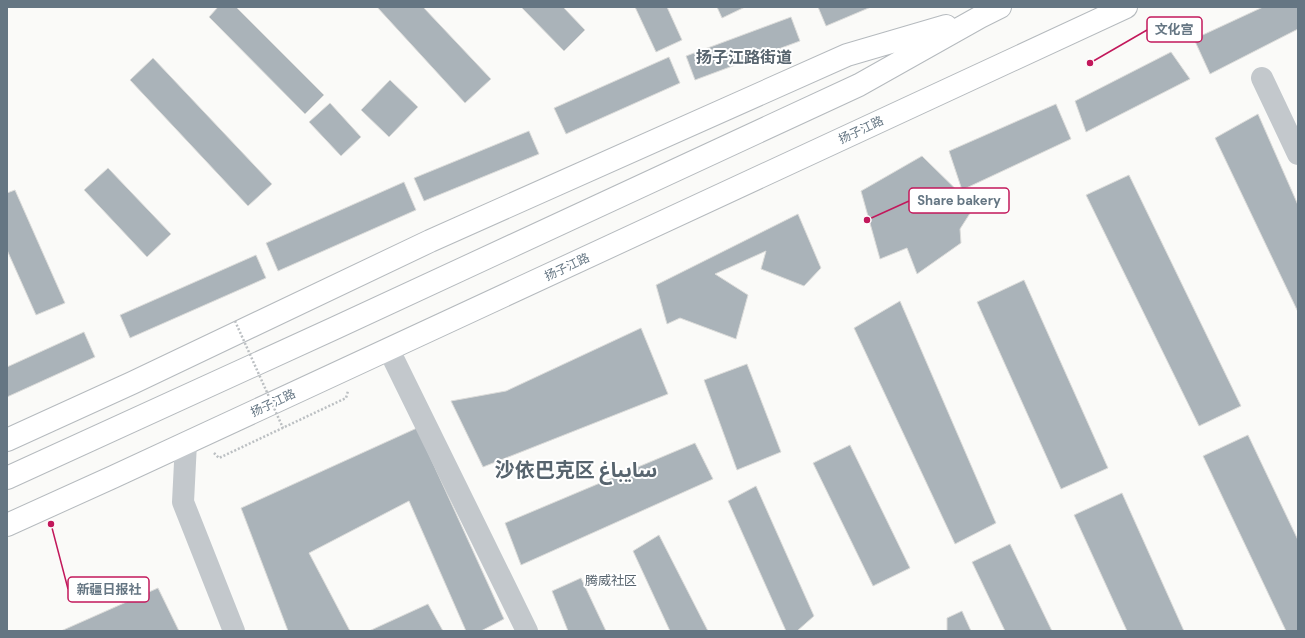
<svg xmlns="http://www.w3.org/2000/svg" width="1305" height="638" viewBox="0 0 1305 638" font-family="'DM Sans','Noto Sans Arabic','Noto Sans SC',sans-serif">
<rect width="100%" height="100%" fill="#fafaf8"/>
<path fill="#aab3b9" stroke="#dcdcda" d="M218 7H236L324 95 305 114 209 17Z
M377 7H423L491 79 465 103Z
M521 7H563L585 30 564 51Z
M635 7H667L682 40 656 52Z
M717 7H745L722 18Z
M818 7H871L826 26Z
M1263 7H1298V29L1210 74 1194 39Z
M791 17 800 41 695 80 686 56Z
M1171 52 1190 79 1086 132 1075 101Z
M669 57 680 83 566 134 554 108Z
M153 58 272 184 248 206 130 80Z
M390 80 418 107 389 137 361 110Z
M330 103 361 137 341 156 309 122Z
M1056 104 1071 139 962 190 949 151Z
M1258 114 1298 205V312L1215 138Z
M529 131 539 154 424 201 414 178Z
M922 156 974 207 960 229 961 243 917 274 907 248 880 259 861 191Z
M108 168 171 234 147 257 84 190Z
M1129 175 1241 406 1199 426 1086 195Z
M404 182 416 210 278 271 266 243Z
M15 190 65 303 36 315 7 250V193Z
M798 214 821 268 804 286 761 269 766 251 715 274 748 295 736 339 680 318 667 324 656 285Z
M256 255 266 278 130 338 120 315Z
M1024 280 1108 468 1061 489 977 302Z
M900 301 996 523 955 544 854 328Z
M641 328 668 394 483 467 451 401 506 391Z
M84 332 95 357 7 397V367Z
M747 364 781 452 737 470 704 380Z
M417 428 504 619 481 631H466L409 501 309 553 350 631H288L241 508Z
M1248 435 1298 540V631H1286L1203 456Z
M695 443 713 479 521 565 505 523Z
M850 445 910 568 873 586 813 463Z
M756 486 814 616 797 631H786L728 501Z
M1122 493 1184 631H1127L1074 515Z
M659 535 708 631H670L633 551Z
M1010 544 1052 631H1005L972 562Z
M581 578 606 631H568L552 591Z
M158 588 179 631H61Z
M428 604 443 631H369Z
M962 611 971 631H947V618Z"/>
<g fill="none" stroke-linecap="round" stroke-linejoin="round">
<g stroke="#b5babe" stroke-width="24">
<path id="major" d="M7 440 132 383 430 241 847 55 946 26
M7 478 335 328 859 85 980 17 1000 7
M7 525 113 477 1126 7"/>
</g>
<path stroke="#bbbfc2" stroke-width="2.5" stroke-dasharray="2 2" stroke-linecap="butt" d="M214 453 219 458 346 398 348 391"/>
<path stroke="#c3c8cc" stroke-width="22" d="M1262 78 1298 154
M389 350 527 631
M186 443 183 502 234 631"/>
<use href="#major" stroke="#fff" stroke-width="22"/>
<path stroke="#bbbfc2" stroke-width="2.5" stroke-dasharray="2 2" stroke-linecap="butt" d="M235 321 283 428"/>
</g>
<g text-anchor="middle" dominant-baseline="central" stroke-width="4" stroke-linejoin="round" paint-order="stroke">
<g font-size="12" fill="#657683" stroke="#fff">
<text transform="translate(861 130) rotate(-25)">扬子江路</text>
<text transform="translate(567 267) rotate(-25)">扬子江路</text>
<text transform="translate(273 403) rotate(-25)">扬子江路</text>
</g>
<g font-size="13" fill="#57646e" stroke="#fff">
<text x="611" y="580">腾威社区</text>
</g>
<g font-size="16" font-weight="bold" fill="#57646e" stroke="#fff">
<text x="744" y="57">扬子江路街道</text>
</g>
<g font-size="20" font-weight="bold" fill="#57646e" stroke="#fff">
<text x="576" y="470">沙依巴克区 سايباغ</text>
</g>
</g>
<path fill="none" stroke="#c2185b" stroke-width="1.5" d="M1090 63L1147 30M867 220L909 201M51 524L68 589"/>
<g fill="#c2185b" stroke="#fff" stroke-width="1.5">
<circle cx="1090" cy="63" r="4"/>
<circle cx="867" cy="220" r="4"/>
<circle cx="51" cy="524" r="4"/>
</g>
<g fill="#fff" stroke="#c2185b" stroke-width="1.5">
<rect x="1147" y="17" width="55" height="25" rx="4"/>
<rect x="909" y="188" width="100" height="25" rx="4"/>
<rect x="68" y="577" width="81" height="25" rx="4"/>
</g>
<g font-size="13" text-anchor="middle" font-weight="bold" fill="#657683">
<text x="1174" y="34">文化宫</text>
<text x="959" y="205">Share bakery</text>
<text x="109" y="594">新疆日报社</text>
</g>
<rect width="1305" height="638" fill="none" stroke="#657683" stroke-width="16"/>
</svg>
